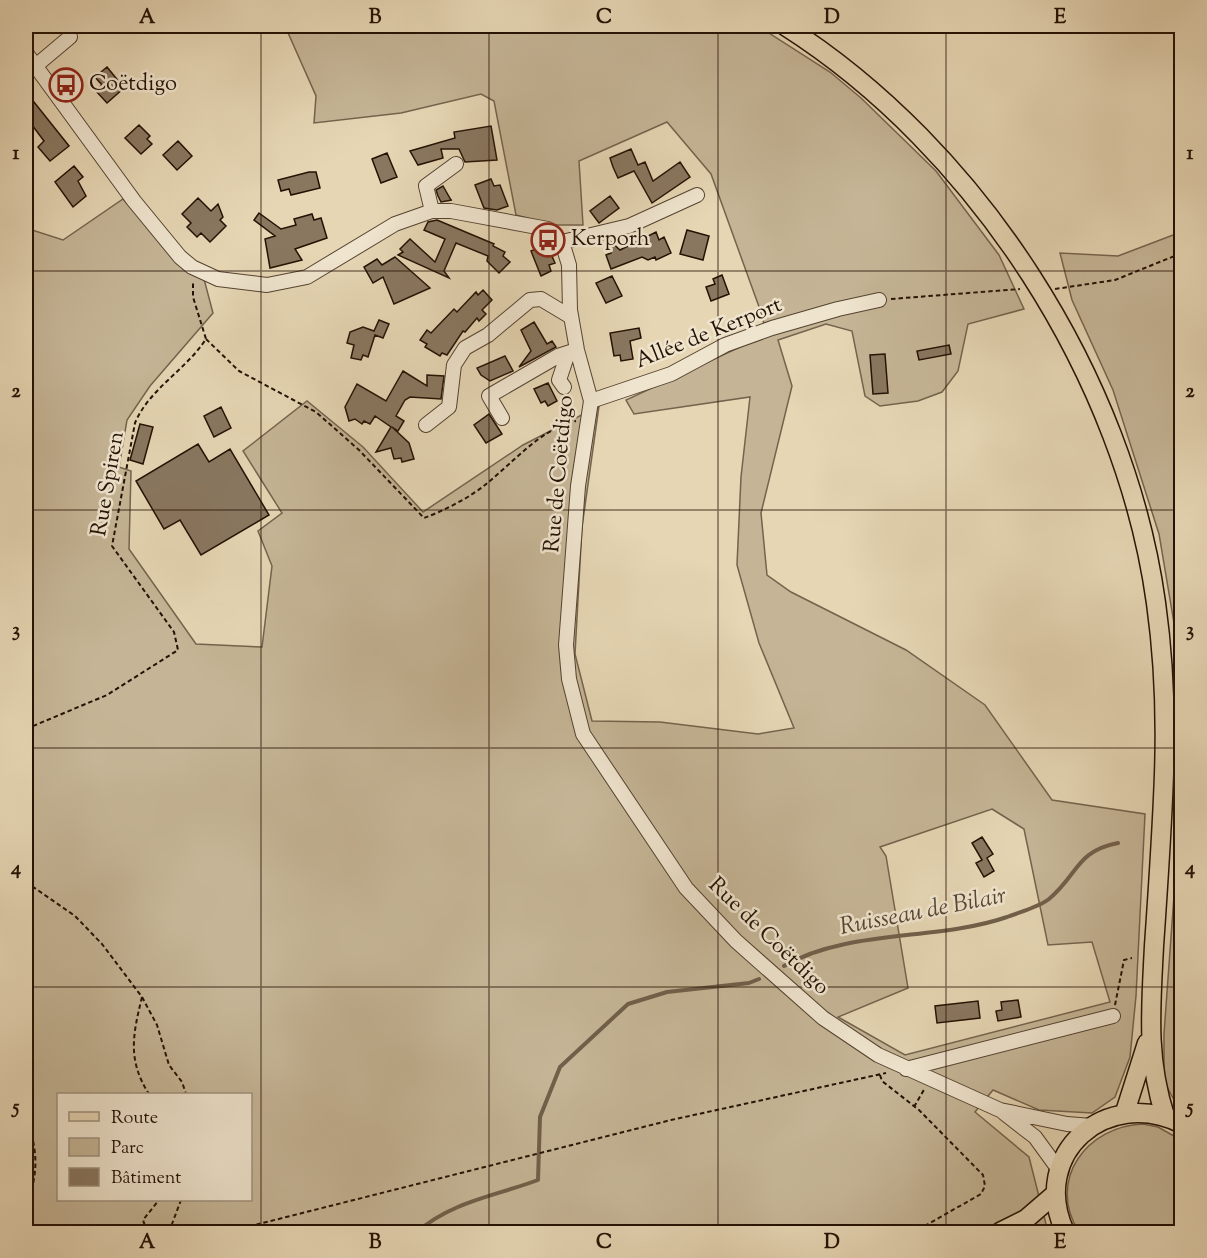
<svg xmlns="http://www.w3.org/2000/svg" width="1207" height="1258" viewBox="0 0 1207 1258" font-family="'Sorts Mill Goudy',serif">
<rect width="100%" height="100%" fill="#e6d6b4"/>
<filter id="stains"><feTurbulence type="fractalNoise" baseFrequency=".00333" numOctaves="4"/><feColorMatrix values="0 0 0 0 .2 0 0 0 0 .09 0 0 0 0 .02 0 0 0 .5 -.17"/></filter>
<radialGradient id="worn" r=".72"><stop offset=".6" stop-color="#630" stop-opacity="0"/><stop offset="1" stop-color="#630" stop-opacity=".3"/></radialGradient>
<path fill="#c5b596" stroke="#74634d" stroke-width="1.5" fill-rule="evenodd" d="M285 26H758L830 72 861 98 936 171 999 255 1024 309 968 324 958 371 942 392 918 401 880 406 865 396 852 331 826 324 778 340 792 386 761 513 767 575 791 592 906 650 985 705 1052 800 1145 814 1136 996 1130 1057 1115 1097 1092 1113 1039 1110 993 1090 975 1112 1029 1157 1048 1232H26V228L63 240 123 199 183 265 204 279 213 313 150 386 127 420 119 467 131 471 129 549 196 644 262 647 272 566 258 531 282 513 243 451 307 401 363 447 423 512 523 445 599 406 582 527 575 654 592 721 660 722 758 734 794 728 759 643 737 565 741 477 750 397 634 414 626 400 766 335 762 315 711 174 667 122 579 161 583 225H554L516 215 494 101 481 94 401 113 314 123 316 96ZM992 809 1024 829 1048 945 1092 942 1110 1002 905 1055 838 1017 908 988 886 856 880 847ZM58 1094H250V1200H58Z
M1181 232H1182L1181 760 1179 653 1159 534 1113 390 1072 300 1060 253 1118 256Z
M1181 799V1112L1164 1082V1034Z
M1143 1124 1158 1127 1181 1140V1232H1079C1046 1180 1087 1126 1143 1124Z"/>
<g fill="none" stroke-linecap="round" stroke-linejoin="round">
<path stroke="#715f4a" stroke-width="4" d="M784 966C847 929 938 941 1007 917 1020 912 1039 907 1049 899 1078 875 1076 851 1118 843
M417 1232C451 1202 495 1196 538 1180L540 1117 560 1067 628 1004 667 992 749 983 759 979"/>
</g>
<path fill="#897760" stroke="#241104" stroke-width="1.5" d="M107 67 124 88 107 103 96 91 102 85 95 77Z
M26 92 69 146 50 161 38 147 44 141 26 117Z
M139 125 150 136 147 139 152 144 141 154 125 138Z
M491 126 497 160 465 162 459 149H441L443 158 418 165 410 151 455 138 454 132Z
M178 141 192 156 177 170 163 155Z
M631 149 638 165 645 162 653 181 680 162 690 177 652 203 634 171 618 178 613 167 610 158Z
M387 153 397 177 381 183 372 159Z
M74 166 83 177 78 181 86 196 73 207 55 182Z
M309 172H316L320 188 291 195 289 189 281 191 278 180Z
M491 179 494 186 500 185 508 206 497 210 484 208 475 185Z
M443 186 451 200H452L441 202 438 196 436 190Z
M610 196 619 208 599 223 590 211Z
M198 198 211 211 218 204 223 217 220 220 226 226 210 242 201 233 197 237 187 227 191 223 182 214Z
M259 213 281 229 296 225 294 219 312 214 314 220 321 218 327 238 295 249 302 260 270 268 265 239 275 236 254 220Z
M437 220 494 244 493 246 505 252 503 256 510 262 499 273 487 261 488 256 456 243 444 271 449 278 398 255 403 252 400 249 410 239 435 262 445 239 424 230 428 222Z
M687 230 709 236 703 260 680 254Z
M656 232 659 240 664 237 671 253 656 260 655 257 648 260 642 257 611 269 606 255 611 253 609 240 620 250Z
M547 245 555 263 549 265 551 271 541 276 531 251Z
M395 257 430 288 394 304 383 277 373 283 364 267 377 259 382 265Z
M722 275 729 294 711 301 706 287 715 284 713 279Z
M612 276 622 296 606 303 596 283Z
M483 290 492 300 482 310 486 314 479 321 477 318 465 332 463 331 447 355 442 353 440 356 425 347 427 344 420 340 427 330 431 333 454 309 457 312 476 292 478 295Z
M379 320 389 324 383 338 375 335 368 357 363 355 361 360 351 358 354 345 347 343 350 332 363 327 374 331Z
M534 322 547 344 552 341 556 347 519 367 531 351 521 330Z
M639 328 641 338 630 341 633 359 621 361 620 355 614 356 610 333Z
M949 345 951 354 919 360 917 351Z
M885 354 888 393 873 394 870 355Z
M505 356 513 371 490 381 481 375 477 368Z
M403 371 427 386V375L444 376 441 399 410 397 405 400 396 416 404 421 398 431 392 427 409 443 414 459 402 462 401 458 394 459 391 448 376 452 391 427 375 416 370 424 364 421 362 424 355 419 349 421 345 407 357 384 386 401Z
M548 383 557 401 548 406 545 401 541 403 534 389Z
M221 407 231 428 214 437 204 416Z
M489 414 502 434 486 443 474 425Z
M140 424 153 427 143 464 130 460Z
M198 444 209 462 230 449 269 515 201 555 180 520 164 529 136 481Z
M982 837 993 854 987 858 994 871 984 877 976 863 982 860 972 843Z
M1018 1000 1021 1017 998 1021 996 1011 1002 1010 1001 1002Z
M978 1001 980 1018 937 1023 935 1006Z"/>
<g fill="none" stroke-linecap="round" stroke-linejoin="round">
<g stroke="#544230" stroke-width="16">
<path id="minor" d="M26 53 134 201 180 257 192 267 218 279 267 285 307 277 395 224 432 211H451L548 229 562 242 569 265 570 310 577 350 591 401 578 486 566 645 569 679 583 734 686 888 736 941 823 1018 878 1055 1000 1110 1067 1124 1092 1126
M26 74 70 37
M432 211 426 186 456 164
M562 242 629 226 697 195
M564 387 559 380 568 353
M591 401 671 374 725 345 772 328 838 309 879 300
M502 418 489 396 558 356 577 350
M426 425 449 407 454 365 465 348 488 335 530 300 541 299 571 317
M906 1069 1113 1016
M1004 1113 1035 1137 1059 1170"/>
</g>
<g stroke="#241104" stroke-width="21">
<path id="major" d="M785 26C977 148 1125 377 1156 603 1164 660 1166 717 1164 774 1162 831 1158 889 1154 946 1151 1007 1146 1057 1165 1116
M1125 1112 1147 1043
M1000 1232 1026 1219 1055 1194
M1065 1232C1029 1154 1106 1086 1182 1124"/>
</g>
<path stroke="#241104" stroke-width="2" stroke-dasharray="4.5 3" stroke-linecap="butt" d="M1055 289 1115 280 1182 253
M891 299 1020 289
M206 339 239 371 316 412 359 450 424 518C443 511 469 498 485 485 514 462 540 429 576 421
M26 729 107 695 178 650 174 632 112 546 135 423C149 389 186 370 206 339L193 297V282
M26 882 75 916 102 944 142 997 157 1025 169 1065 182 1082 186 1094
M1175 961 1180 964C1177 993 1171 1027 1182 1056
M142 997C133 1034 127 1060 149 1094
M1115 1005 1124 960 1132 958
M880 1075 882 1081 919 1110 983 1175 985 1186 981 1194 914 1232
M914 1107 925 1088
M26 1112C37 1154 40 1166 26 1209
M147 1232 143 1220 159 1200
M169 1232 181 1200
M227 1232 671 1120 886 1073"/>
<use href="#minor" stroke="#efe4ce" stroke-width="14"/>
<use href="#major" stroke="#e6d6b4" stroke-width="18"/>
</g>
<path fill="none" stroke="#241104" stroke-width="1.5" stroke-opacity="0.55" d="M261 26V1232M489 26V1232M718 26V1232M946 26V1232M26 271H1182M26 510H1182M26 748H1182M26 987H1182"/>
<defs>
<g id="bus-ring" transform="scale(1.725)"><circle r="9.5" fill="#efe4ce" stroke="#8f2418" stroke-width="1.5"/><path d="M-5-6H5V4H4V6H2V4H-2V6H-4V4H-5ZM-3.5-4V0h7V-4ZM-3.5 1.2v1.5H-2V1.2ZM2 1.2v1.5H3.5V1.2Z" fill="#8f2418"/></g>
</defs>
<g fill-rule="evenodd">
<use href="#bus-ring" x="66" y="85"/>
<use href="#bus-ring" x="548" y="240"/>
</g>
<g text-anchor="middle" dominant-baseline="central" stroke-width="5" stroke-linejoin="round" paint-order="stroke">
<g font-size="22" fill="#241104" stroke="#efe4ce" text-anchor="start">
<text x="89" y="85">Coëtdigo</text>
<text x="571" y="240">Kerporh</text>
</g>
<g font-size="22" fill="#241104" stroke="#efe4ce">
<text transform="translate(709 334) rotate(-22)">Allée de Kerport</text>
<text transform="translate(560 474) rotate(-85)">Rue de Coëtdigo</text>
<text transform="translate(109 484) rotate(-80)">Rue Spiren</text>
<text transform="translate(768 937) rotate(44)">Rue de Coëtdigo</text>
</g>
<g font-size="24" font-style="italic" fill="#574532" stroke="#efe4ce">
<text transform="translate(923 912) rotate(-11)">Ruisseau de Bilair</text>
</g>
</g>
<rect width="1207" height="1258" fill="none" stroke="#e6d6b4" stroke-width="66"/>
<rect x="57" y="1093" width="195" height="108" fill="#efe4ce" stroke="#9e907d" stroke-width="1.5"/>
<rect x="69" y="1112" width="30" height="9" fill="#e6d6b4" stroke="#9e907d" stroke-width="1.5"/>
<text x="111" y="1123" font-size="18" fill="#241104">Route</text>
<rect x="69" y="1138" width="30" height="18" fill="#c5b596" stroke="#9e907d" stroke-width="1.5"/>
<text x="111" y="1153" font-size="18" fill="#241104">Parc</text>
<rect x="69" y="1168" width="30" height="18" fill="#897760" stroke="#9e907d" stroke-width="1.5"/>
<text x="111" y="1183" font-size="18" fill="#241104">Bâtiment</text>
<rect x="33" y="33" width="1141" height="1192" fill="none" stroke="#241104" stroke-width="2"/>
<g font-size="20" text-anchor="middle" font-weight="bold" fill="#241104">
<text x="147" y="23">A</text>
<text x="375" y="23">B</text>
<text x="604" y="23">C</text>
<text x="832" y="23">D</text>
<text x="1060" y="23">E</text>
<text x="16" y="159">1</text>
<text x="1190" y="159">1</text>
<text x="16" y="397">2</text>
<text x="1190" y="397">2</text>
<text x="16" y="636">3</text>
<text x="1190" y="636">3</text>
<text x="16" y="874">4</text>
<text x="1190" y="874">4</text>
<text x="16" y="1113">5</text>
<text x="1190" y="1113">5</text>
<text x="147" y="1248">A</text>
<text x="375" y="1248">B</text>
<text x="604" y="1248">C</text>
<text x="832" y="1248">D</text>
<text x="1060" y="1248">E</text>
</g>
<rect width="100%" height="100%" filter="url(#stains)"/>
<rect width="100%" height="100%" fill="url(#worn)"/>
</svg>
